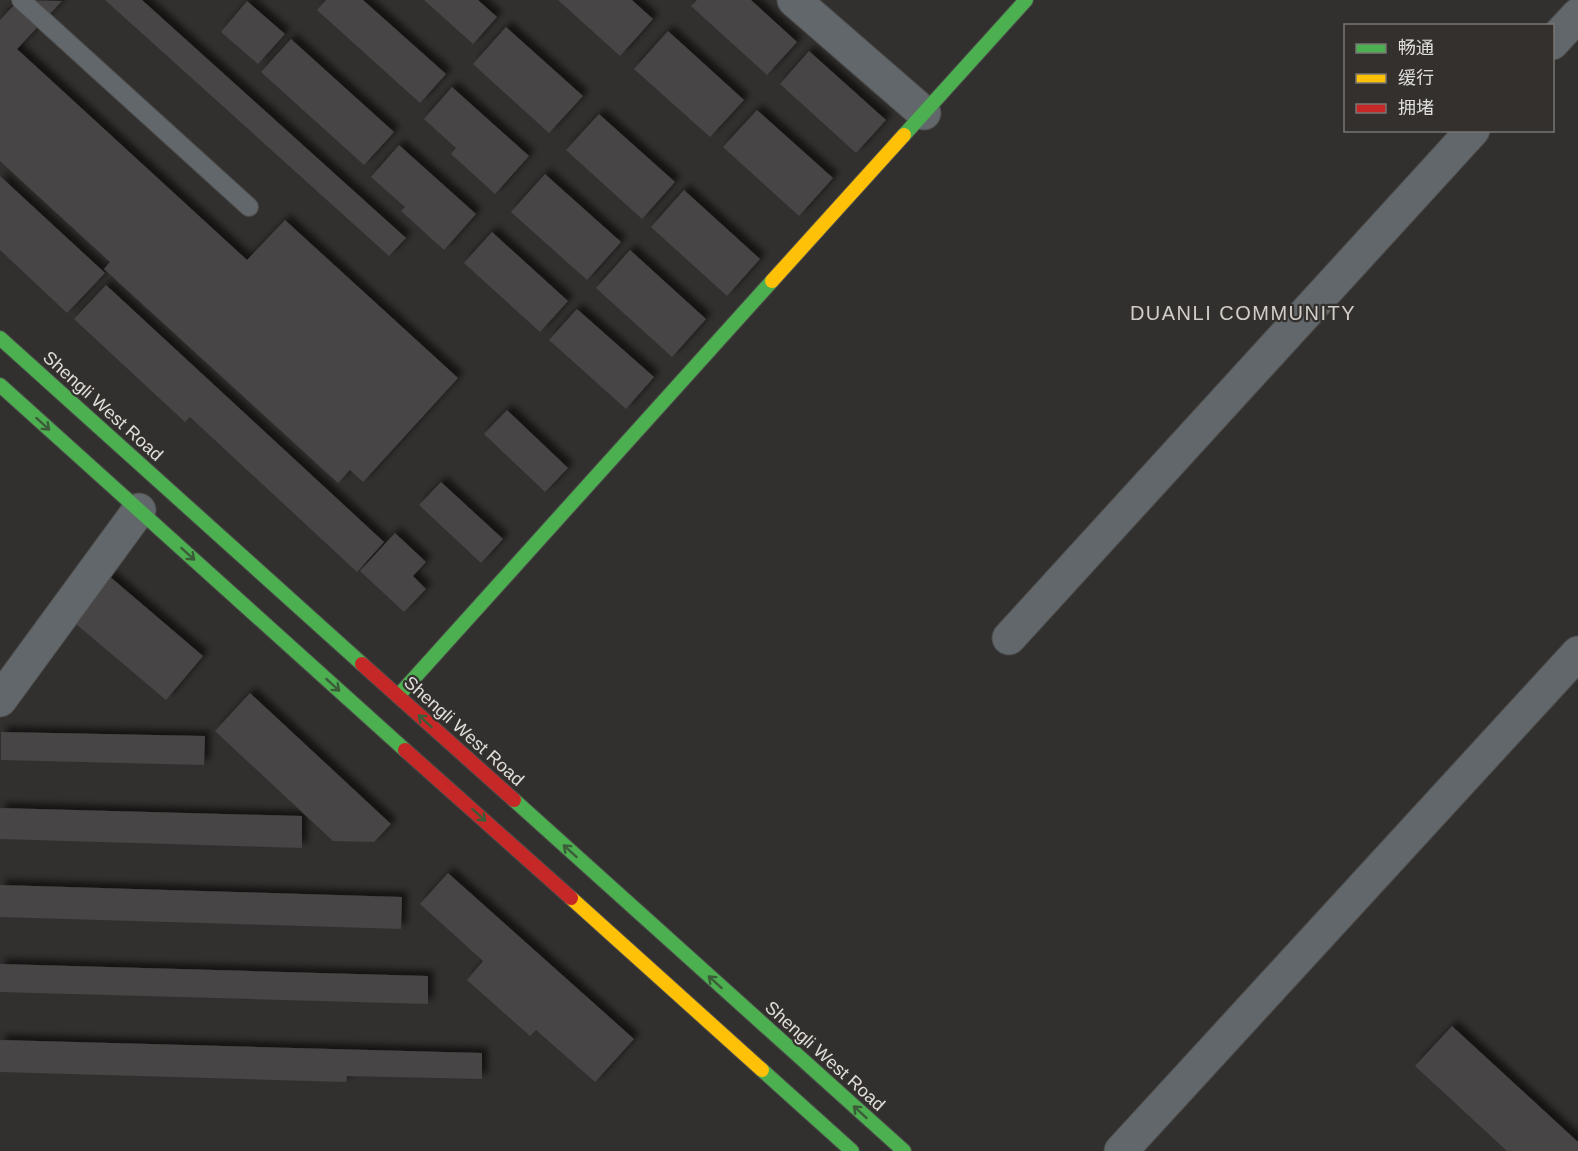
<svg xmlns="http://www.w3.org/2000/svg" width="1578" height="1151" viewBox="0 0 1578 1151" font-family="Helvetica,'Noto Sans SC',sans-serif">
<defs>
<filter id="shadow"><feDropShadow dx="5.5" dy="-5.5" stdDeviation="3" flood-color="#0009"/></filter>
</defs>
<rect width="100%" height="100%" fill="#32302e"/>
<path fill="#464545" filter="url(#shadow)" d="M19 0 62 1 17 49 247 260 285 220 458 378 363 482 350 470 338 483 104 269 110 262 0 161V20Z
M105 0H142L406 238 389 256Z
M326 0H363L446 74 420 103 317 10Z
M424 0H478L497 17 473 44Z
M558 0H632L653 19 620 56Z
M697 0H751L797 42 767 75 691 6Z
M247 1 285 34 258 64 221 32Z
M506 27 583 96 549 133 473 64Z
M668 31 744 100 710 137 634 69Z
M291 39 394 132 364 165 261 72Z
M809 51 886 120 856 153 780 84Z
M452 87 529 156 495 194 451 154 456 148 424 119Z
M757 110 833 178 799 216 723 147Z
M599 114 675 182 642 219 566 150Z
M399 145 476 214 444 250 401 211 405 207 371 177Z
M545 174 621 242 587 280 511 212Z
M0 176 105 273 67 313 0 250Z
M684 190 760 259 727 296 651 227Z
M492 232 568 301 540 332 464 263Z
M630 250 706 319 672 357 596 288Z
M106 285 384 542 357 572 190 417 185 422 74 319Z
M577 309 654 377 626 409 549 340Z
M507 410 568 468 545 492 484 434Z
M441 482 503 539 481 563 419 505Z
M395 533 426 562 413 576 426 589 404 612 360 571Z
M108 575 203 656 166 700 70 619Z
M250 693 391 824 374 842 333 841 215 731Z
M1 732 205 736 204 765 1 760Z
M0 808 302 816V848L0 839Z
M448 873 634 1039 595 1082 536 1030 530 1036 467 980 483 961 420 904Z
M0 885 402 897 401 929 0 917Z
M0 964 428 976V1004L0 992Z
M1452 1026 1578 1142V1151H1507L1415 1066Z
M0 1040 482 1053V1079L347 1076 346 1082 0 1072Z"/>
<g fill="none" stroke-linecap="round" stroke-linejoin="round">
<g stroke="#4d4c4b" stroke-width="20">
<path id="lane" d="M21 0 249 207"/>
</g>
<g stroke="#4d4c4b" stroke-width="35">
<path id="street" d="M794 0 924 113
M1552 43 1578 15
M1009 638 1473 130
M0 700 139 510
M1121 1151 1578 653"/>
</g>
<g stroke="#4d4c4b" stroke-width="16">
<path id="fast" d="M904 135 1026 0
M0 338 362 664
M0 385 405 750
M398 696 772 281
M514 800 904 1151
M762 1070 852 1151"/>
</g>
<g stroke="#4d4c4b" stroke-width="16">
<path id="slow" d="M772 281 904 135
M571 898 762 1070"/>
</g>
<g stroke="#4d4c4b" stroke-width="16">
<path id="jam" d="M362 664 514 800
M405 750 571 898"/>
</g>
<use href="#lane" stroke="#61676a" stroke-width="18"/>
<use href="#street" stroke="#61676a" stroke-width="33"/>
<use href="#fast" stroke="#4caf50" stroke-width="14"/>
<use href="#slow" stroke="#ffc107" stroke-width="14"/>
<use href="#jam" stroke="#c62828" stroke-width="14"/>
</g>
<defs><path id="oneway-shaft" d="M-6 0H5M1.5-3L5.5 0L1.5 3" fill="none" stroke-width="1.6" stroke-linecap="round" stroke-linejoin="round" transform="scale(1.5)"/></defs>
<g stroke="#3c5c39">
<use href="#oneway-shaft" transform="translate(43 424) rotate(42)"/>
<use href="#oneway-shaft" transform="translate(188 554) rotate(42)"/>
<use href="#oneway-shaft" transform="translate(333 685) rotate(42)"/>
<use href="#oneway-shaft" transform="translate(425 721) rotate(-138)"/>
<use href="#oneway-shaft" transform="translate(479 815) rotate(42)"/>
<use href="#oneway-shaft" transform="translate(570 851) rotate(-138)"/>
<use href="#oneway-shaft" transform="translate(715 982) rotate(-138)"/>
<use href="#oneway-shaft" transform="translate(860 1112) rotate(-138)"/>
</g>
<g text-anchor="middle" dominant-baseline="central" stroke-width="4.5" stroke-linejoin="round" paint-order="stroke">
<g font-size="18" fill="#e0dedc" stroke="#33302d">
<text transform="translate(103 406) rotate(42)">Shengli West Road</text>
<text transform="translate(464 731) rotate(42)">Shengli West Road</text>
<text transform="translate(825 1056) rotate(42)">Shengli West Road</text>
</g>
<g font-size="20" letter-spacing="1.5" fill="#d1cdc9" stroke="#33302d">
<text x="1243" y="313">DUANLI COMMUNITY</text>
</g>
</g>
<rect x="1344" y="24" width="210" height="108" fill="#33302d" stroke="#787673" stroke-width="1.5"/>
<rect x="1356" y="44" width="30" height="9" fill="#4caf50" stroke="#787673" stroke-width="1.5"/>
<text x="1398" y="54" font-size="18" fill="#e0dedc">畅通</text>
<rect x="1356" y="74" width="30" height="9" fill="#ffc107" stroke="#787673" stroke-width="1.5"/>
<text x="1398" y="84" font-size="18" fill="#e0dedc">缓行</text>
<rect x="1356" y="104" width="30" height="9" fill="#c62828" stroke="#787673" stroke-width="1.5"/>
<text x="1398" y="114" font-size="18" fill="#e0dedc">拥堵</text>
</svg>
